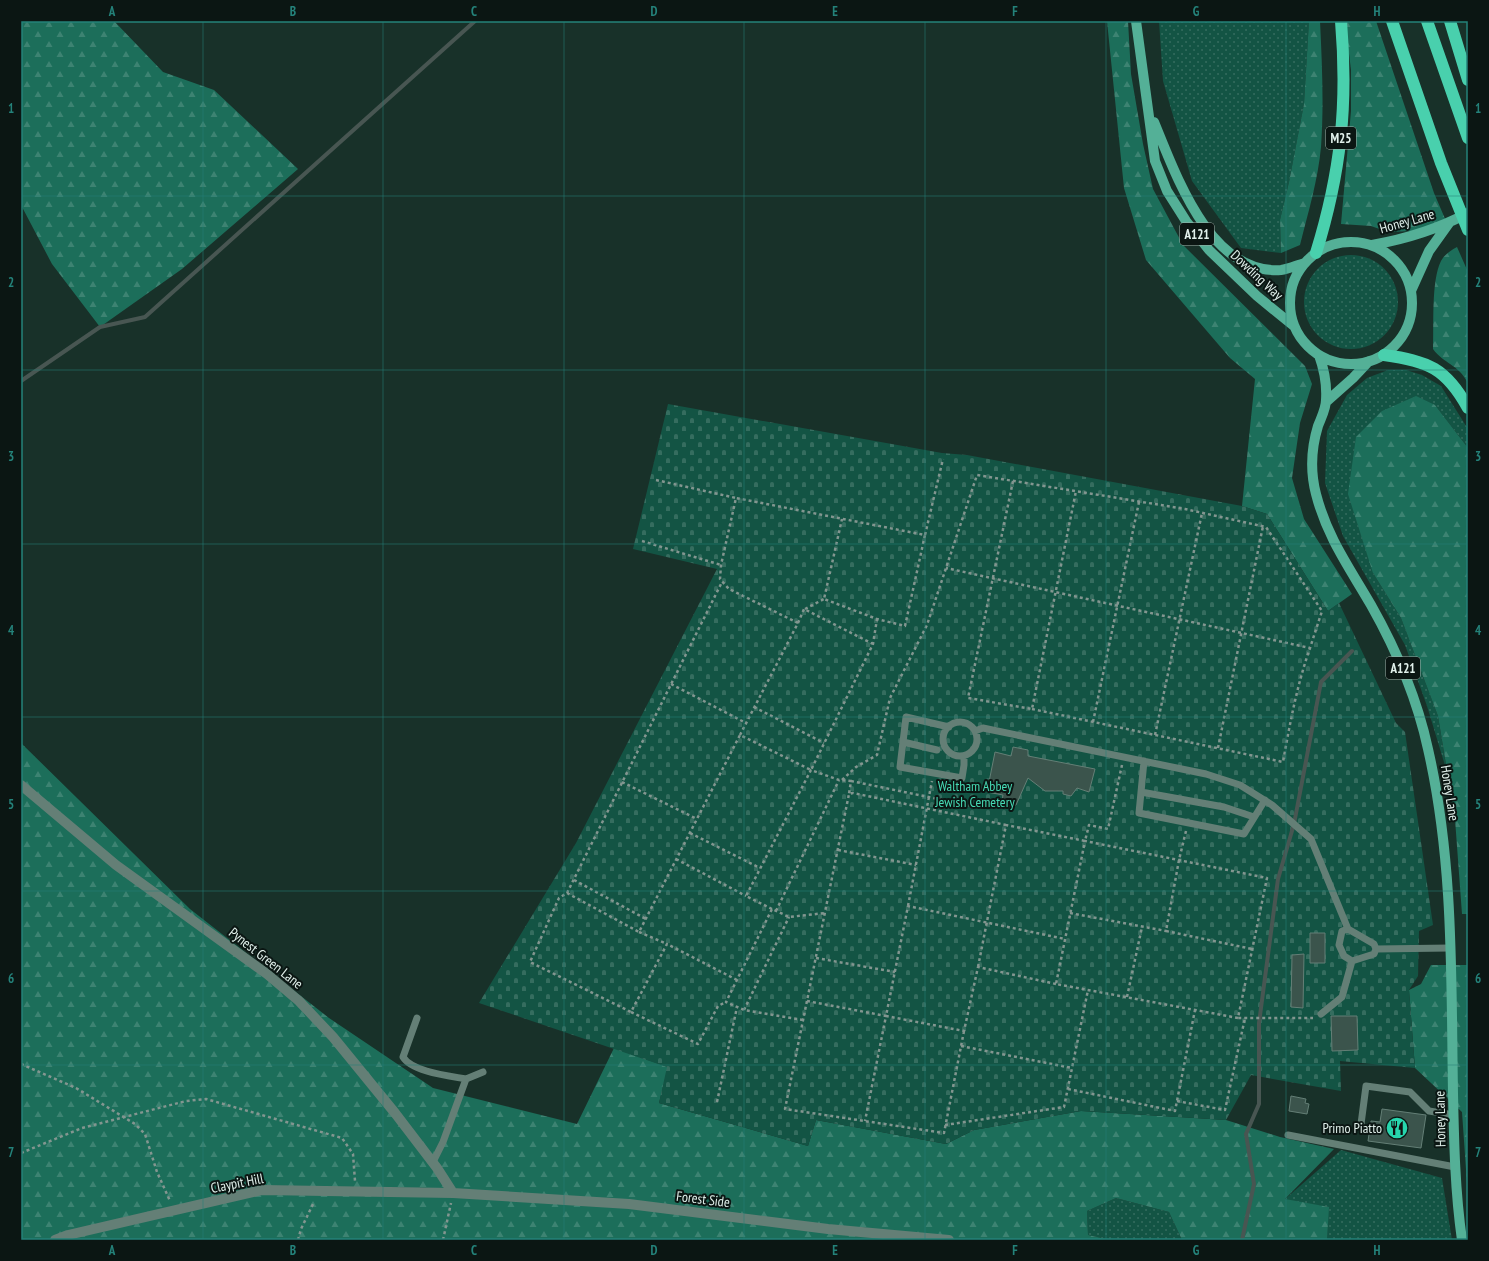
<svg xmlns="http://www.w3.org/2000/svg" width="1489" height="1261" viewBox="0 0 1489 1261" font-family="'PT Sans Narrow',sans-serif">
<defs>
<pattern id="grass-dots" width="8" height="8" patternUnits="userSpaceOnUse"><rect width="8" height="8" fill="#135444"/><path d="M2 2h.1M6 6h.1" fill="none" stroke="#356d5f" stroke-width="1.8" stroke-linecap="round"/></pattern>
<pattern id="forest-firs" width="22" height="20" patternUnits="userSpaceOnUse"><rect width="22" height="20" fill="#1c6e5a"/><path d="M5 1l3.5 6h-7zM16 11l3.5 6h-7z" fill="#3d8372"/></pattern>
<pattern id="cemetery-stones" width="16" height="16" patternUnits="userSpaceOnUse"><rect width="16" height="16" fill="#135444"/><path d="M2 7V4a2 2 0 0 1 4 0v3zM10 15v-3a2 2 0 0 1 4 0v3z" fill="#356d5f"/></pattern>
</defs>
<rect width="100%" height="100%" fill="#183129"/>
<path fill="url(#grass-dots)" d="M1159 21H1309L1304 104 1289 182 1280 220 1281 253 1241 248 1192 181 1163 81Z
M1304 302a47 47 0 1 1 94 0a47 47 0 1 1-94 0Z
M1388 370H1406L1422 375 1441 386 1468 429V448L1435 405 1373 573 1401 618 1438 716 1447 772 1427 706 1405 645 1343 536 1325 483 1327 431 1347 395 1367 378Z
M1341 1150 1442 1178 1452 1240H1327L1328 1207 1284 1200Z
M1116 1198 1169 1212 1182 1240H1111L1088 1235 1087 1211Z"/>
<path fill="url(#forest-firs)" d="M21 21H114L163 72 214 90 298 169 182 269 100 327 52 264 21 205Z
M1107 21H1128L1131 74 1143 144 1153 189 1183 245 1305 366 1312 384 1300 423 1292 478 1304 519 1352 594 1328 611 1267 514 1242 506 1255 379 1230 358 1146 260 1124 188Z
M1309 21H1320C1322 63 1324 105 1321 147 1318 180 1308 213 1300 245L1281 253 1280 220 1289 182 1304 104Z
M1345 21H1376L1434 193 1446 221 1412 231 1388 232 1371 226 1341 224 1351 111V70Z
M1457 247 1468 272V383C1458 364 1444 364 1433 349 1434 325 1431 281 1441 261 1445 254 1450 251 1457 247Z
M1416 396 1435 405 1468 448V914H1462L1455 819 1438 716 1401 618 1373 573 1348 494 1356 437 1382 411Z
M21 743 190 909 329 1018 433 1088 577 1124 614 1048 668 1067 659 1103 808 1146 816 1120 946 1144 974 1130 1081 1111 1226 1120 1280 1137 1334 1149 1285 1199 1329 1207 1327 1240H1182L1169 1212 1116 1198 1087 1211 1088 1235 1111 1240H21Z
M1468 929V1198L1462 1112 1415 1068 1409 990 1421 984 1431 965H1468Z"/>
<path fill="url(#cemetery-stones)" d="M668 404 942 453 967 455 1242 506 1267 514 1328 611 1339 603 1396 723 1405 732 1433 925 1419 931 1418 976 1409 990 1415 1068 1340 1061 1341 1091 1251 1075 1226 1120 1081 1111 974 1130 946 1144 816 1120 808 1146 659 1103 667 1067 479 1003 576 843 717 569 633 549Z"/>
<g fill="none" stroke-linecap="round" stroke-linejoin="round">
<path stroke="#485652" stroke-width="4" d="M21 381 100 327 145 317 475 21
M1242 1240 1254 1184 1246 1134 1259 1104V1023L1278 879 1294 824 1321 682 1352 651"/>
</g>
<path fill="#3b544c" stroke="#647f76" d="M1013 747 1028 750V756L1095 769 1089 792 1077 788 1071 796 1063 794V791H1045L1028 778 1016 805 1012 806 1006 805 1002 801 1003 795 987 792 995 752 1011 756Z
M1310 933H1325V963H1310Z
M1304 954 1303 1008 1291 1007 1292 955Z
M1331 1016H1357L1358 1050 1332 1051Z
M1291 1096 1306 1099 1305 1103 1309 1104 1307 1114 1289 1111Z
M1382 1109 1426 1115 1421 1148 1368 1141 1371 1121 1380 1122Z"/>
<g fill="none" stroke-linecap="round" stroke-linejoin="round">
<path stroke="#839690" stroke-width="2.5" stroke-dasharray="3 3" stroke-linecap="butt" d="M656 480 736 498
M1013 481 968 698 1032 709 1076 491
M925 535 943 459
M642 541 721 565
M805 609 824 599
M798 623 804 609 873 644
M671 684 746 723
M754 707 824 743
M1032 709 1283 762C1290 723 1297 685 1310 648
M1093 722 1139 502
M740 735 798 623 729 589 720 579 721 565 736 498 925 535 905 626 877 619 824 599 842 519
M1155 735 1202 513
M1218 748 1263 526
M842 780 856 767 877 755 890 698 927 625 977 475 1185 509 1266 527 1322 611 1310 648 946 568
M851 781 972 806
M622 782 697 819
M1186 831 1179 860 1166 931 1252 949
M690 833 760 868
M838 850 916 865
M676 859 746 896
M574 880 646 919
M567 893 722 582
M908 906 932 781
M772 909 746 896 811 770 839 780 851 781 849 794
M776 911 839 780
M1070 913 1166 931
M639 932 667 944
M816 958 895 972
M978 967 1006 825 1085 841 1089 825 1108 829 1122 765
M737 980 667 944 631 1012 530 962 559 898 567 893 639 932 740 735 811 770 873 644 877 619
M1056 984 978 967 964 1031 886 1016 908 906 1065 939
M1127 997 1142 927
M807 1001 886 1016 865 1121
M744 1010 789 917
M631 1012 698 1044 718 1006 726 1002
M1238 1018 1056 984 1085 841 1267 878 1238 1018H1313
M803 1020 744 1010 726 1002 772 909 789 917 825 913
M964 1031 944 1133 785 1109 849 794 853 793 1006 825
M961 1046 1072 1068
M21 1064 76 1088 135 1124 145 1134 157 1172 170 1201
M1068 1089 1175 1111 1195 1010
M1177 1101 1225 1110 1245 1018
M717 1102 737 1007
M945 1125 1064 1107 1088 990
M21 1153 82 1128 186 1101 206 1099 342 1138 353 1154 355 1181
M298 1240 301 1229 314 1202
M443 1240 451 1203"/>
<path stroke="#647f76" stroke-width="7" d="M943 739a17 17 0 1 1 34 0a17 17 0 1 1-34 0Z
M949 727 906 717 900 767 962 778 964 765V756
M975 731 983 728 1206 774 1240 785 1272 805 1311 839 1348 929
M903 742 937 750
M1144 761 1139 813 1244 834 1265 800
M1141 792 1224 807 1254 817
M1348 929 1374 944 1376 949 1374 954 1352 961 1344 956 1339 945 1342 931Z
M1376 949 1450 948
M1321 1014 1342 997 1352 961
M417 1018 403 1057C412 1072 450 1076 466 1079L443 1142 433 1162
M466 1079 483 1072
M1361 1124 1366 1086 1410 1092 1429 1111 1454 1115
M1288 1135 1455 1167"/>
<path stroke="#647f76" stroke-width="10" d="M21 785 116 865 267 974 299 1001 333 1037 395 1113 437 1168 453 1193
M55 1240 68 1235 262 1190 453 1193 629 1204 828 1229 949 1240"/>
<path stroke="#54b097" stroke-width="10" d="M1136 21 1155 161 1167 191 1186 221 1209 250 1257 296 1295 327
M1154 122C1176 175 1210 275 1281 270 1289 269 1297 265 1305 263
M1290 303a61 61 0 1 1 122 0a61 61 0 1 1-122 0Z
M1372 245C1406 239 1438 229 1468 213
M1411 291 1429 251 1449 223
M1319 355C1324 369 1327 385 1326 400 1326 409 1321 418 1318 426 1311 449 1310 471 1316 494 1327 537 1349 567 1371 605 1397 651 1417 698 1428 749 1454 862 1451 979 1453 1093 1454 1142 1455 1191 1462 1240
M1326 402 1353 378 1369 361"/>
<path stroke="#49d0ad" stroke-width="12" d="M1392 21 1441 163 1468 230
M1427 21 1468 138
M1450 21 1468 80
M1316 253C1341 172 1348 105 1341 21
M1384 355C1428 361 1446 368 1468 408"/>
</g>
<path fill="none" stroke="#24827a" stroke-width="1" stroke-opacity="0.55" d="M203 21V1240M383 21V1240M564 21V1240M744 21V1240M925 21V1240M1106 21V1240M1286 21V1240M21 196H1468M21 370H1468M21 544H1468M21 717H1468M21 891H1468M21 1065H1468"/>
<defs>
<g id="restaurant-disc" transform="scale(1.15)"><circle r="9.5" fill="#27d5ad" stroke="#0b1613"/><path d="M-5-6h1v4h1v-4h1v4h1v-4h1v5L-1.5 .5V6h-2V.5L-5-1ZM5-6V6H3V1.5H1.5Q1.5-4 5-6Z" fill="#111"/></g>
</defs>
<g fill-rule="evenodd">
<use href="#restaurant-disc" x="1397" y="1128"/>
</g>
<g text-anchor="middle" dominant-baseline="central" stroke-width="4" stroke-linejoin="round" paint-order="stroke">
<g fill="#0b1613" stroke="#a1afaa" stroke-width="1">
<rect x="1326" y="127" width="30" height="22" rx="3"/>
<rect x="1180" y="223" width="34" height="22" rx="3"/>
<rect x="1386" y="657" width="34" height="22" rx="3"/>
</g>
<g font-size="13" font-weight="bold" fill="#e1f0eb">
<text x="1341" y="138">M25</text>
<text x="1197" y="234">A121</text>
<text x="1403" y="668">A121</text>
</g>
<g font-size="14" fill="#e1f0eb" stroke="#0b1613">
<text transform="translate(1407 221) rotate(-16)">Honey Lane</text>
<text transform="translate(1257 275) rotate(43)">Dowding Way</text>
<text transform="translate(1450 793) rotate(81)">Honey Lane</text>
<text transform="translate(266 958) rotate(38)">Pynest Green Lane</text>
<text transform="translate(1440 1119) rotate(-91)">Honey Lane</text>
<text transform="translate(237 1183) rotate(-11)">Claypit Hill</text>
<text transform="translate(703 1199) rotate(7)">Forest Side</text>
</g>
<g font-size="14" fill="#47dbb5" stroke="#0b1613">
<text x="975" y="786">Waltham Abbey<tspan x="975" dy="16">Jewish Cemetery</tspan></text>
</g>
<g font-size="14" fill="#e1f0eb" stroke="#0b1613" text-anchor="end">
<text x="1382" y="1128">Primo Piatto</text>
</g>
</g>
<rect width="1489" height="1261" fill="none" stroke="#0b1613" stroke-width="44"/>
<rect x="22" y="22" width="1445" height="1217" fill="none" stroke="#24827a" stroke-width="1.5"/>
<g font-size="13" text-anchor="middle" font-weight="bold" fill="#24827a">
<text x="112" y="16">A</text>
<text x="293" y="16">B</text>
<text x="474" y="16">C</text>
<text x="654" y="16">D</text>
<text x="835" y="16">E</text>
<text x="1015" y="16">F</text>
<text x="1196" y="16">G</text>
<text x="1377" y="16">H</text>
<text x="11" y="113">1</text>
<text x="1478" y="113">1</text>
<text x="11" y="287">2</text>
<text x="1478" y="287">2</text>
<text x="11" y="461">3</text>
<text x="1478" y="461">3</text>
<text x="11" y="635">4</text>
<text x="1478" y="635">4</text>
<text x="11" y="809">5</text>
<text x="1478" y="809">5</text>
<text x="11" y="983">6</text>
<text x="1478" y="983">6</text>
<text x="11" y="1157">7</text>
<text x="1478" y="1157">7</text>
<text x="112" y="1255">A</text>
<text x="293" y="1255">B</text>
<text x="474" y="1255">C</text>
<text x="654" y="1255">D</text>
<text x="835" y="1255">E</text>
<text x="1015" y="1255">F</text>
<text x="1196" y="1255">G</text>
<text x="1377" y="1255">H</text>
</g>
</svg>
